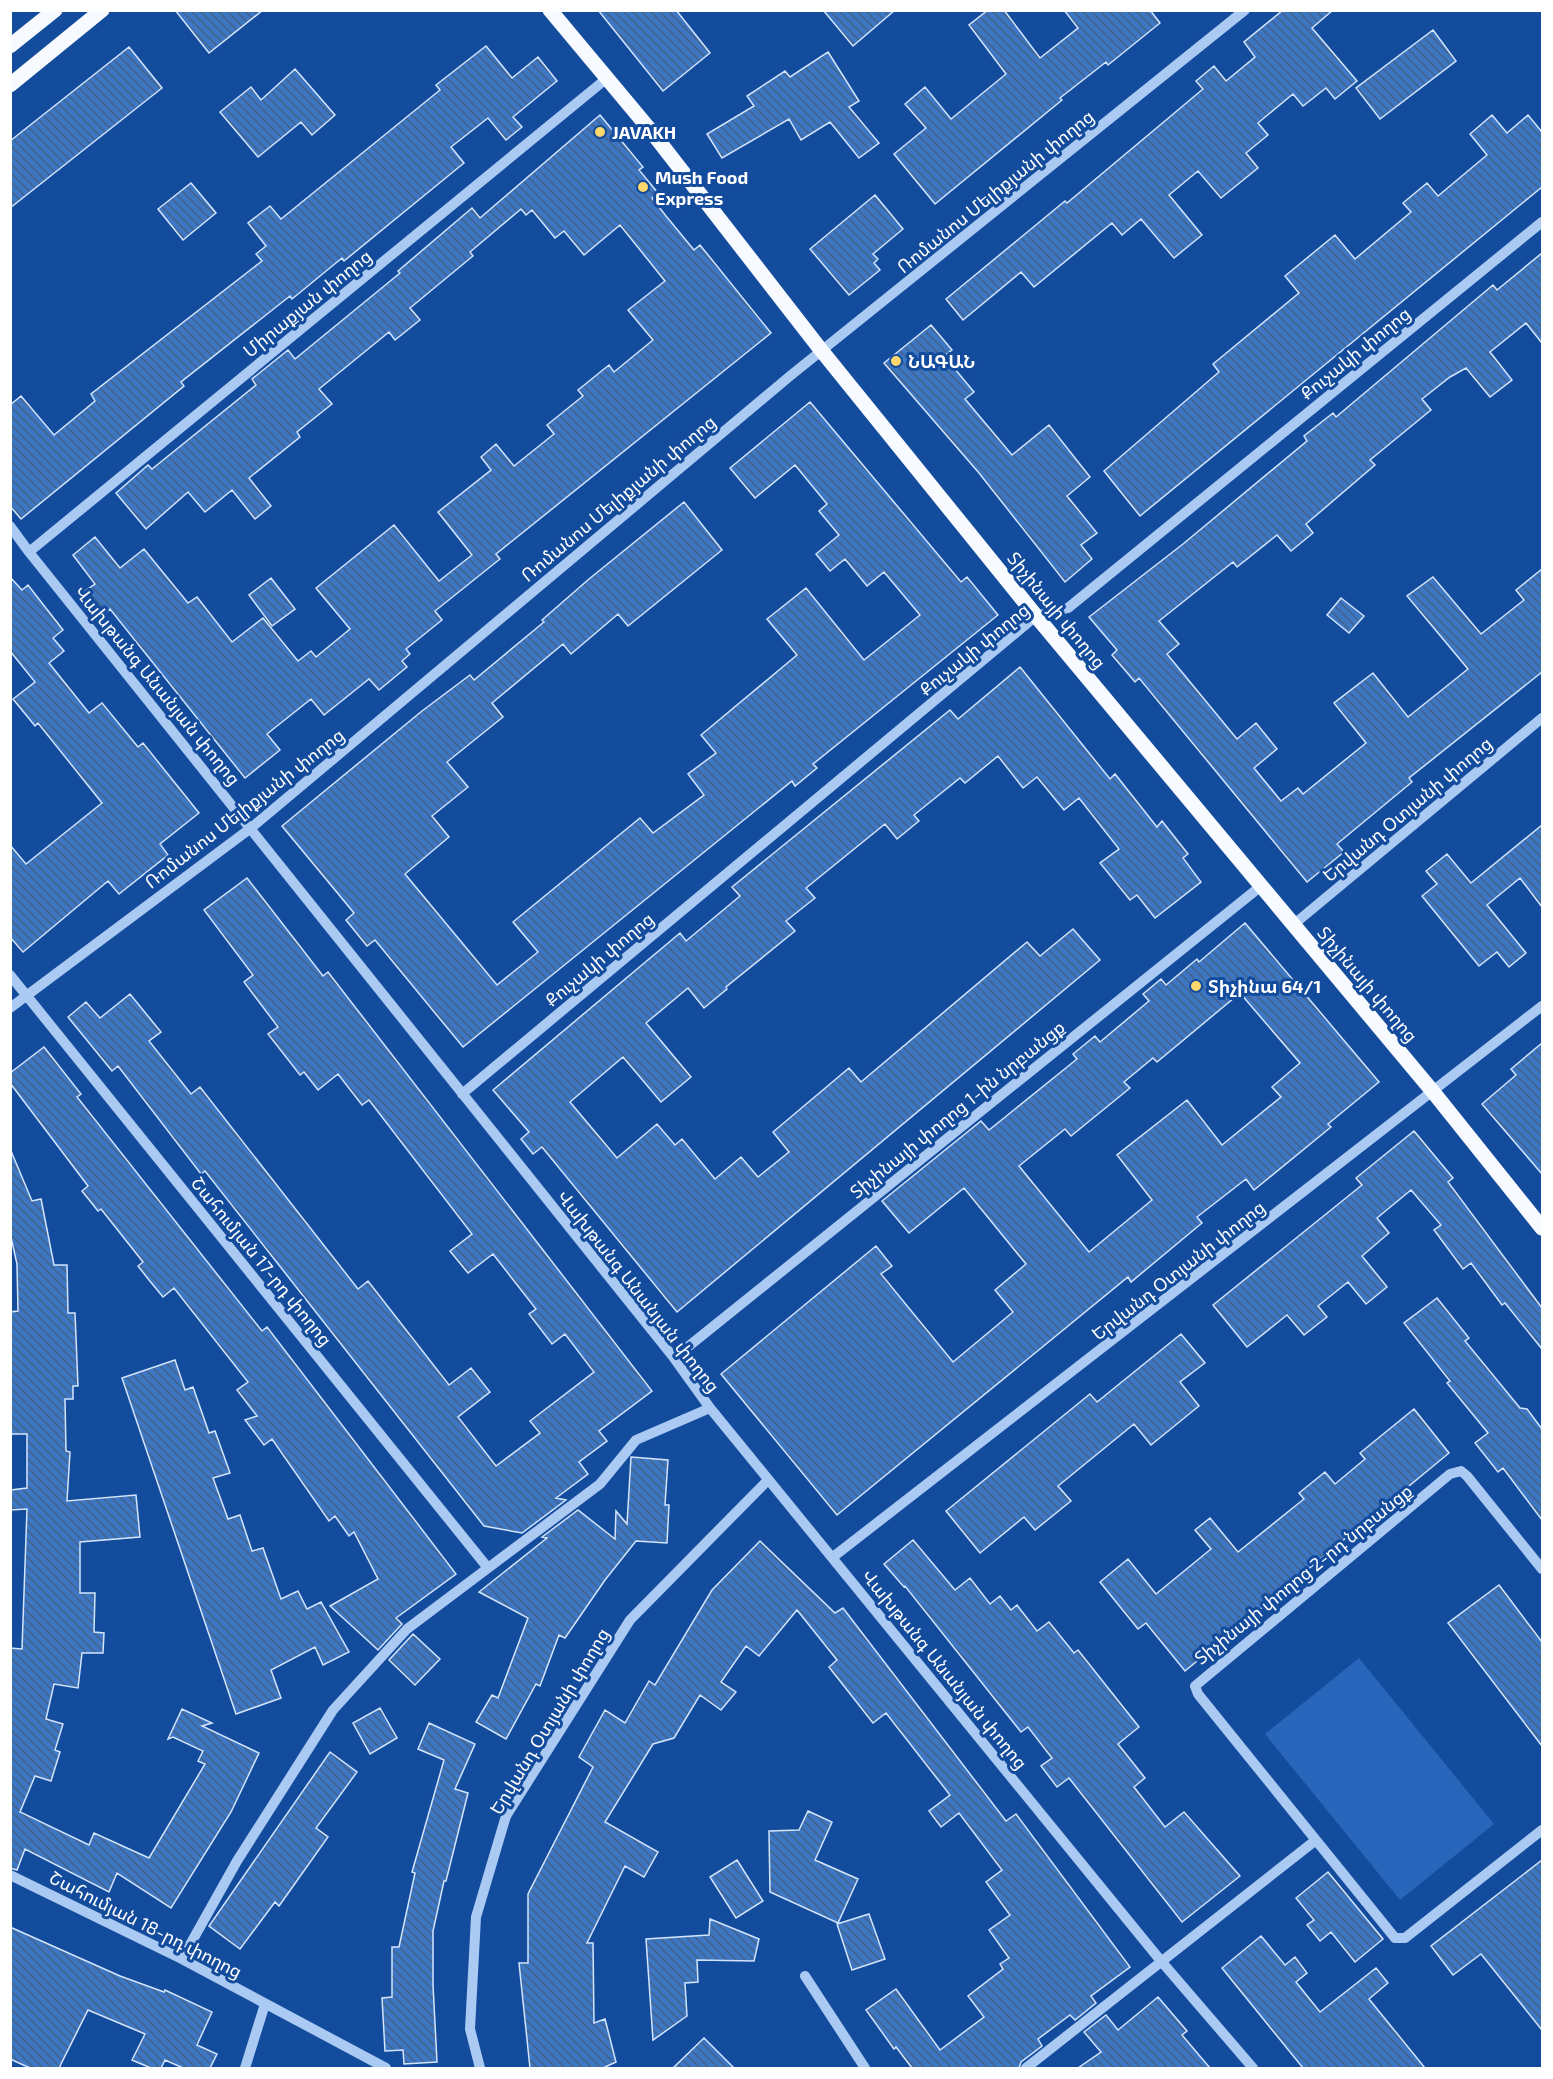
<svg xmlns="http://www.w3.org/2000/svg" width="1553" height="2079" viewBox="0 0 1553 2079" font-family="'Exo 2','Noto Sans Armenian',sans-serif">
<defs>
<pattern id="building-back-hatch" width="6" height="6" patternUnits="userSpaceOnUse" patternTransform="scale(1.5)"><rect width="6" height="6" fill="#3d76c3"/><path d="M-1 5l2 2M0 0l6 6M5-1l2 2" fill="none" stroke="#446188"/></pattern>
</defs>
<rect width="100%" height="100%" fill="#144c9d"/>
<path fill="#2766bb" d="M1359 1658 1494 1824 1400 1900 1265 1734Z"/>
<path fill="url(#building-back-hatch)" stroke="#d3e5fd" stroke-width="1.5" fill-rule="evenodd" d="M175 10H263L209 53Z
M598 10H676L710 53 663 91Z
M823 10H895L853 46Z
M988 10H1004L1040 58 1078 28 1064 10H1150L1160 23 1108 65 1106 62 1060 98 1062 100 935 204 894 154 926 128 905 104 925 87 951 119 1006 74 969 25Z
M1283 10H1333L1312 28 1357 81 1335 99 1326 88 1303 106 1293 94 1258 123 1268 135 1246 153 1258 168 1221 198 1198 171 1169 195 1202 235 1174 258 1141 219 1122 235 1112 223 1034 287 1021 272 963 320 946 299 1065 201 1067 203 1203 89 1196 81 1214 66 1226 81 1255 57 1244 42Z
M1433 30 1456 61 1380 119 1356 88Z
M486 46 512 78 538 57 557 81 513 117 522 127 506 140 488 118 451 147 464 163 344 261 342 258 292 299 290 296 181 382 184 386 21 519 10 506V405L21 396 54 435 95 401 91 394 262 261 256 254 266 246 248 223 270 206 281 219 440 90 436 85Z
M129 47 162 88 10 208V141Z
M828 52 859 101 849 107 879 143 859 158 830 122 801 140 789 119 722 158 707 134 754 106 747 96 785 71 790 77Z
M295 69 335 115 312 135 301 122 258 157 220 112 251 87 261 100Z
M600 115 643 167 639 170 658 193 652 198 666 216 694 250 700 245 771 333 496 554 500 559 435 611 442 620 406 649 410 654 402 661 407 667 379 690 369 679 324 715 311 699 267 734 280 750 245 778 110 609 103 615 85 591 95 584 73 555 95 537 120 568 144 549 188 603 197 597 232 642 263 618 298 661 311 651 316 657 350 629 316 588 394 525 439 581 472 555 438 512 491 470 481 457 496 444 514 466 554 434 547 425 583 396 578 390 609 365 614 372 653 340 628 310 665 281 620 225 584 255 564 231 555 238 532 210 526 215 521 209 470 252 473 256 410 308 420 320 395 340 389 332 319 389 332 404 297 432 300 437 249 478 271 506 255 519 232 490 205 512 188 492 146 529 116 493 148 465 152 469 256 385 252 379 288 350 295 359 400 273 398 271 472 208 480 218Z
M1492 115 1507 133 1528 115 1542 132V187L1140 516 1104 471 1219 372 1213 364 1299 293 1285 276 1335 235 1355 259 1411 212 1403 203 1427 183 1438 196 1487 155 1470 134Z
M191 183 216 213 183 240 158 209Z
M875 195 903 229 873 254 878 259 874 263 880 270 849 295 810 249Z
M1542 253V343L1526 323 1490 352 1512 380 1490 397 1466 368 1450 377 1422 399 1431 410 1370 460 1375 465 1306 524 1313 533 1291 551 1277 535 1237 567 1233 562 1159 621 1179 644 1167 654 1237 739 1256 723 1277 749 1254 768 1281 801 1298 788 1303 794 1366 743 1334 703 1373 673 1408 717 1468 669 1407 596 1433 577 1481 634 1524 600 1516 590 1542 569V672L1409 778 1412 782 1337 844 1344 852 1307 882 1139 678 1135 682 1112 655 1117 650 1089 617 1183 544 1307 441 1304 436 1333 413 1336 417 1493 285 1497 290Z
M931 325 952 350 944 356 974 392 965 399 1012 455 1049 425 1090 477 1067 496 1097 533 1081 545 1092 559 1065 582 979 473 884 363Z
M810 402 961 582 967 577 998 615 813 764 817 768 795 786 792 781 463 1047 375 940 367 946 346 920 354 913 282 826 422 711 470 675 474 680 544 622 542 620 589 579 684 502 722 550 628 626 618 614 571 654 563 644 492 703 503 717 447 762 468 787 432 816 449 837 405 874 497 985 538 952 513 922 640 818 653 833 704 795 688 774 716 753 701 735 797 655 767 619 806 588 864 660 920 615 884 572 867 586 845 559 830 571 816 554 839 535 819 511 827 504 795 465 755 498 730 468Z
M10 577 22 590 28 585 63 630 53 638 64 651 49 663 89 713 102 703 138 747 143 743 199 813 160 844 168 855 119 894 108 881 23 952 10 937V845L26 864 102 803 38 723 35 726 13 699 35 682 10 651Z
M271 578 295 609 272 626 249 595Z
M1341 598 1364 616 1349 633 1327 615Z
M1020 667 1110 779 1115 774 1157 827 1162 821 1188 854 1183 858 1201 882 1155 918 1137 895 1130 900 1100 863 1119 849 1079 798 1064 810 1037 777 1023 788 998 756 965 783 960 778 914 815 919 821 897 839 885 824 806 888 815 898 786 921 795 931 726 987 727 989 704 1008 688 988 646 1023 691 1077 661 1102 623 1057 570 1102 617 1158 657 1124 675 1145 682 1139 715 1179 741 1157 758 1177 789 1152 773 1132 849 1068 861 1082 1027 942 1040 956 1073 929 1100 960 677 1312 542 1147 533 1154 521 1139 529 1132 493 1090 680 933 686 941 740 896 732 887 950 710 958 719Z
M1542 825V907L1520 878 1487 905 1526 953 1509 967 1497 952 1479 966 1422 896 1437 884 1426 871 1447 854 1471 883Z
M247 878 323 976 328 972 652 1391 599 1431 607 1441 579 1462 588 1474 556 1498 566 1500 522 1533 484 1526 205 1171 201 1174 118 1066 112 1071 68 1017 86 1002 100 1018 130 994 161 1032 149 1041 191 1094 200 1087 358 1289 368 1281 449 1385 471 1368 490 1392 458 1417 496 1466 540 1433 530 1421 594 1372 565 1334 552 1344 529 1314 536 1309 493 1254 468 1273 450 1251 472 1234 369 1100 362 1105 338 1074 318 1090 304 1072 300 1075 268 1034 278 1027 244 982 253 975 204 910Z
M1245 923 1379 1082 1328 1124 1331 1127 1254 1190 1246 1179 1197 1217 1202 1223 1131 1282 1128 1277 837 1515 721 1374 876 1246 892 1266 881 1274 953 1362 1013 1312 995 1290 1026 1264 964 1188 909 1233 882 1201 981 1121 989 1130 1077 1059 1073 1054 1095 1036 1100 1042 1149 1001 1143 994 1161 979 1166 985 1197 959 1199 962ZM1240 993 1300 1063 1272 1087 1281 1097 1222 1145 1187 1100 1117 1155 1152 1200 1089 1252 1019 1166 1065 1129 1071 1136 1130 1088 1124 1082 1153 1058 1157 1062Z
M1542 1043V1174L1482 1104 1516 1075 1511 1069Z
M44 1047 81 1094 77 1097 262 1331 267 1327 456 1574 396 1618 402 1624 378 1650 330 1606 378 1579 354 1532 349 1536 335 1516 329 1521 272 1439 264 1445 245 1420 257 1416 237 1390 248 1382 174 1288 163 1297 149 1280 138 1266 143 1262 101 1209 98 1211 82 1191 88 1186 10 1083V1073Z
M1414 1131 1453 1178 1448 1182 1542 1308V1349L1505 1303 1502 1305 1471 1263 1463 1269 1434 1230 1441 1225 1411 1190 1377 1218 1389 1233 1362 1256 1387 1287 1366 1304 1348 1282 1318 1306 1327 1317 1304 1335 1287 1315 1247 1347 1213 1305 1362 1185 1356 1178Z
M11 1151 32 1201 41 1199 54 1265H67L68 1313H75L78 1386H73V1399H65L66 1451 70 1452 67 1501 136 1495 140 1537 80 1542V1593H95L94 1632 104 1633 103 1653H82L78 1688 54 1684 46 1719 63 1724 55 1750 60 1752 51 1781 35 1776 20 1812 89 1845 94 1833 149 1858 205 1764 198 1761 203 1751 173 1737 168 1739 182 1709 212 1723 202 1726 259 1753 231 1812 171 1908 117 1873 109 1892 25 1849 17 1870 10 1868V1648L22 1649 27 1509 11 1510V1490L27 1488V1434H10V1312L18 1311 17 1264 10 1233Z
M1437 1298 1469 1338 1465 1341 1520 1408 1527 1409 1542 1429V1520L1503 1468 1498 1472 1475 1443 1488 1433 1447 1383 1450 1381 1404 1323Z
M1181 1334 1205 1363 1180 1382 1199 1406 1151 1445 1134 1424 1058 1486 1071 1501 1035 1530 1024 1517 980 1553 946 1511 1090 1394 1097 1402Z
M175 1360 185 1390 193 1387 209 1433 215 1431 230 1473 213 1478 228 1519 240 1515 252 1551 263 1548 281 1599 298 1591 307 1609 321 1602 349 1652 323 1665 315 1647 271 1670 281 1698 236 1714 122 1378Z
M1414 1409 1449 1453 1185 1671 1146 1623 1138 1629 1100 1582 1128 1559 1156 1594 1211 1549 1195 1530 1210 1518 1238 1552 1304 1499 1299 1493 1325 1472 1335 1484 1365 1459 1360 1453Z
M631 1457 668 1460 665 1505H669L667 1543 636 1541 605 1580 565 1638 559 1635 540 1686 536 1684 506 1739 476 1722 492 1695 498 1698 528 1618 479 1592 547 1538 542 1537 578 1510 615 1539 616 1511 627 1524Z
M913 1540 955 1590 970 1578 990 1604 1000 1596 1011 1610 1017 1605 1037 1631 1049 1622 1074 1653 1078 1650 1139 1727 1118 1744 1145 1778 1134 1787 1165 1827 1184 1812 1240 1876 1182 1922 1069 1778 1057 1787 1041 1766 1052 1758 1028 1727 1021 1732 905 1586 904 1587 884 1564Z
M760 1541 835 1613 843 1608 1006 1821 1016 1814 1130 1967 1091 1996 1096 2003 1075 2020 1070 2015 1038 2039 1042 2046 1021 2062 1019 2068H912L896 2047 894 2049 866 2010 896 1989 940 2050 984 2017 968 1996 1003 1969 1000 1964 1009 1958 989 1930 1010 1915 986 1882 1002 1870 959 1813 941 1827 929 1811 950 1795 886 1713 873 1723 829 1667 837 1660 797 1610 759 1656 746 1646 721 1682 736 1692 721 1710 700 1695 674 1738 653 1744 605 1822 658 1852 644 1877 625 1866 587 1943H593L594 2023 605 2019 616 2062 603 2068H530L519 1963H528V1894L593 1767 579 1757 605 1710 625 1723 649 1681 655 1685 712 1590Z
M1499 1585 1542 1642V1746L1448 1623Z
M413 1634 440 1659 415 1685 389 1660Z
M380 1708 397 1738 370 1754 353 1723Z
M429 1723 475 1744 455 1789 468 1793 446 1881H444L433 1931V1985L437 2062 404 2064 403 2050 385 2051 382 1998 392 1997V1947H399L415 1873 412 1872 444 1760 418 1749Z
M330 1752 357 1772 316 1828 328 1837 279 1906 275 1902 240 1949 209 1926Z
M808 1811 832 1822 815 1860 858 1879 838 1923 770 1892 769 1831 799 1830Z
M737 1860 763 1901 736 1918 710 1877Z
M1542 1860V2030L1481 1954 1453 1975 1431 1946Z
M1328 1872 1383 1939 1355 1962 1331 1932 1320 1941 1307 1925 1314 1920 1296 1898Z
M869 1914 885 1959 852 1970 837 1924Z
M710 1919 759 1939 754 1961 697 1960 698 1982 685 1983 687 2016 653 2040 646 1939 709 1935Z
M10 1927 120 1976 164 1992 165 1990 212 2012 197 2045 217 2054 210 2068H183L165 2060 161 2068H151L132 2060 145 2034 88 2010 59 2068H30L10 2059Z
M1261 1936 1285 1965 1295 1957 1307 1973 1296 1982 1320 2012 1376 1968 1388 1983 1369 1999 1425 2068H1303L1222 1968Z
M1158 1997 1187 2031 1182 2035 1210 2068H1078L1101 2052 1084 2032 1106 2015 1118 2030Z
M704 2038 734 2068H673Z"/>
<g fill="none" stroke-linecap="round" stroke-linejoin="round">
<path stroke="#aacaf3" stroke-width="10" d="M10 526 29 552 674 1358 710 1408 1161 1961 1253 2068
M29 552 606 79
M1293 925 1542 718
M10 975 488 1568
M10 1008 251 828 790 376 1245 10
M462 1094 1036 616 1068 608 1542 222
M674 1358 1261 886
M833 1557 1542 1006
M1542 1569 1467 1476 1461 1471 1450 1474 1195 1686 1198 1694 1395 1938H1405L1542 1830
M10 1875 182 1959 386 2068
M182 1959 237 1861 333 1710 407 1629 600 1484 636 1440 710 1408
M805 1976 865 2068
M245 2068 265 2004
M480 2068 470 2029 476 1917 506 1816 630 1620 768 1480
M1026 2068 1316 1840"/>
<path stroke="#f7faff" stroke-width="15" d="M550 10 651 131 821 350 1036 616 1434 1093 1542 1228
M10 46 55 10
M10 85 102 10"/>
</g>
<g fill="#ffd86d" stroke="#144c9d" stroke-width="2">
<circle cx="600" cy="132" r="6"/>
<circle cx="643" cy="187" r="6"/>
<circle cx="896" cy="361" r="6"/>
<circle cx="1196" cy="986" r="6"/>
</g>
<g text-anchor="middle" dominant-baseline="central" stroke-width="6" stroke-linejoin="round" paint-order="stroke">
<g font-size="18" font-weight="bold" fill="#fff" stroke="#144c9d" text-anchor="start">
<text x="612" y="132">JAVAKH</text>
<text x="655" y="177">Mush Food<tspan x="655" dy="21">Express</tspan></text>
<text x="908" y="361">ՆԱԳԱՆ</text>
<text x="1208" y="986">Տիչինա 64/1</text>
</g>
<g font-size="18" fill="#fff" stroke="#144c9d">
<text transform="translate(995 191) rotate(-39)">Ռոմանոս Մելիքյանի փողոց</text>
<text transform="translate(307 303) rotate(-39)">Միրաքյան փողոց</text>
<text transform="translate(1355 353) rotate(-39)">Քուչակի փողոց</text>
<text transform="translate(618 498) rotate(-40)">Ռոմանոս Մելիքյանի փողոց</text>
<text transform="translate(1057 610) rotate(51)">Տիչինայի փողոց</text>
<text transform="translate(974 649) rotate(-39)">Քուչակի փողոց</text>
<text transform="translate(158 685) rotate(51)">Վախթանգ Անանյան փողոց</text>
<text transform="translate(244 808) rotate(-38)">Ռոմանոս Մելիքյանի փողոց</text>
<text transform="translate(1407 809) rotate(-40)">Երվանդ Օտյանի փողոց</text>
<text transform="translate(599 959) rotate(-40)">Քուչակի փողոց</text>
<text transform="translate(1368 984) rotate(50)">Տիչինայի փողոց</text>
<text transform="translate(957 1109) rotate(-39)">Տիչինայի փողոց 1-ին նրբանցք</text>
<text transform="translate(262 1261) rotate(51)">Շահումյան 17-րդ փողոց</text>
<text transform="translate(1178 1270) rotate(-38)">Երվանդ Օտյանի փողոց</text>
<text transform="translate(639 1291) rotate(52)">Վախթանգ Անանյան փողոց</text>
<text transform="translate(1303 1574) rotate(-39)">Տիչինայի փողոց 2-րդ նրբանցք</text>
<text transform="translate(945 1669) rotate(51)">Վախթանգ Անանյան փողոց</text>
<text transform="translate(549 1721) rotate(-59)">Երվանդ Օտյանի փողոց</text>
<text transform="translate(146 1924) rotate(27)">Շահումյան 18-րդ փողոց</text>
</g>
</g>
<rect width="1553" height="2079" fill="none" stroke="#ffffff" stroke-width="24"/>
</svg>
